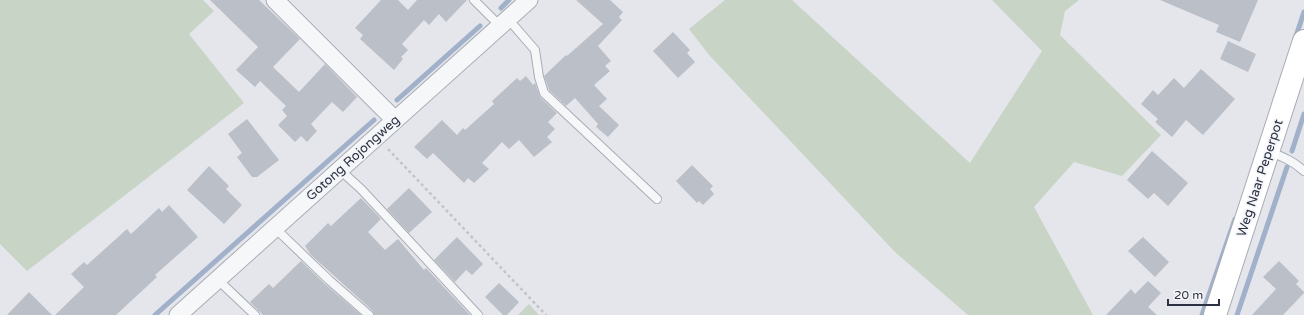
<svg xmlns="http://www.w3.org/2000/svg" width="1304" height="315" viewBox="0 0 1304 315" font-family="'Varela Round',sans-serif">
<rect width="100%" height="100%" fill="#e4e6eb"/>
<path fill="#c8d4c5" d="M0 0H203L214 11 189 34 244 103 27 271 0 244Z
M725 0H792L970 163 1042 51 992 0H1079L1065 11 1060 35 1161 135 1122 176 1074 162 1034 207 1093 315H968L895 252 710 56 689 29Z
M529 304 539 315H518Z"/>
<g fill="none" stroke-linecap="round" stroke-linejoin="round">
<path stroke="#a1b1c9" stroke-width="5" d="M501 8 509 0
M1295 39 1304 12
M397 100 480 26
M1292 151 1304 114
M155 315 374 120
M1202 315 1235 219
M1237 315 1287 167"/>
</g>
<path fill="#bbbfc8" d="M210 0H259L300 39 273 67 299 92 325 64 357 97 343 112 332 102 311 124 317 131 307 142 301 136 295 142 278 125 287 116 282 110 286 106 260 81 255 87 236 70 258 47Z
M381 0H398L408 10 417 0H467L446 22 439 14 429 25 424 20 402 44 408 50 401 57 403 59 394 70 360 39 363 35 355 28Z
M576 0H610L623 12 619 17 622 20 598 46 611 61 605 66 610 71 594 85 607 99 599 106 619 125 608 137 596 127 598 124 575 98 566 106 549 90 544 76 566 55 567 56 603 24Z
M1160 0H1258L1240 42 1216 32 1219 25Z
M673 32 690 50 687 53 695 62 678 78 653 51Z
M1228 41 1256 54 1248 72 1220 59Z
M1201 69 1235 99 1203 135 1186 120 1172 137 1155 122 1158 119 1141 104 1153 90 1158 95 1174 78 1184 88Z
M526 76 533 85 535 83 540 97 557 113 548 122 555 129 547 137 552 142 534 157 519 140 509 149 502 142 482 163 489 169 474 183 468 178 464 183 433 153 427 159 414 147 442 120 457 135 463 128 465 130 494 104 492 101 517 78 520 81Z
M247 119 279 160 257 177H252L237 157 242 153 228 134Z
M1152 151 1188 183 1168 206 1154 193 1148 199 1127 180Z
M692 165 713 186 710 189 714 194 703 205 699 201 697 203 676 181Z
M209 166 229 186 226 189 242 205 224 224 187 190Z
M409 188 432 212 409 233 387 209Z
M361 198 381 219 368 232 385 250 398 239 424 270 426 268 470 315H374L373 311 311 255 305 246 328 223 331 226Z
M169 205 198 237 155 275 157 277 116 315H55L84 287 71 274 84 262 87 265 127 229 131 234 159 208 162 212Z
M457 237 483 264 472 275 466 270 455 282 434 260Z
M1143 237 1169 262 1155 277 1128 251Z
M301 261 325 284 361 315H263L250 302 269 284 273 288Z
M1279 261 1299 281 1296 284 1304 292V293L1283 315H1252L1276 289 1263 277Z
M1148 281 1161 293 1148 307 1157 315H1106L1131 289 1135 294Z
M499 283 519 302 507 315H503L485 297Z
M29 292 52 315H7Z"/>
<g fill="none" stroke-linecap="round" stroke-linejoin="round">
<g stroke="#a9acb5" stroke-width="10">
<path id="lane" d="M474 0 500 26
M508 19 535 50 539 77 544 93 657 199
M1270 152C1283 157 1293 161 1304 171
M340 170 361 189 478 315
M275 228 329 280 369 315
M217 279 255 315"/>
</g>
<g stroke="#a9acb5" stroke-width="19">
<path id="street" d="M275 0 395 120
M178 315 529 0"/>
</g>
<g stroke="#a9acb5" stroke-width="24">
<path id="secondary" d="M1215 315 1304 41"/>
</g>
<path stroke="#c1c4ca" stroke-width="2.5" stroke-dasharray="3 3" stroke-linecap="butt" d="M388 149 546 315"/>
<use href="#lane" stroke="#f6f7f9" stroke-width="8"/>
<use href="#street" stroke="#f6f7f9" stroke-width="17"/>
<use href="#secondary" stroke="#fff" stroke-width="22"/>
</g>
<g text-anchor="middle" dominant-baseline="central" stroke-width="3.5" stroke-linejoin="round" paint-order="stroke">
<g font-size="13" fill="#2c3243" stroke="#f3f5f8">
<text transform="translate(353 158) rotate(-42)">Gotong Rojongweg</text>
<text transform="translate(1260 178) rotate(-72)">Weg Naar Peperpot</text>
</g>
</g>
<path d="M1168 299v6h51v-6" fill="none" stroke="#2c3243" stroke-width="2"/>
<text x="1174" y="299" font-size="12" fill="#2c3243" stroke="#f3f5f8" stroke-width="3" paint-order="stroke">20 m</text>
</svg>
